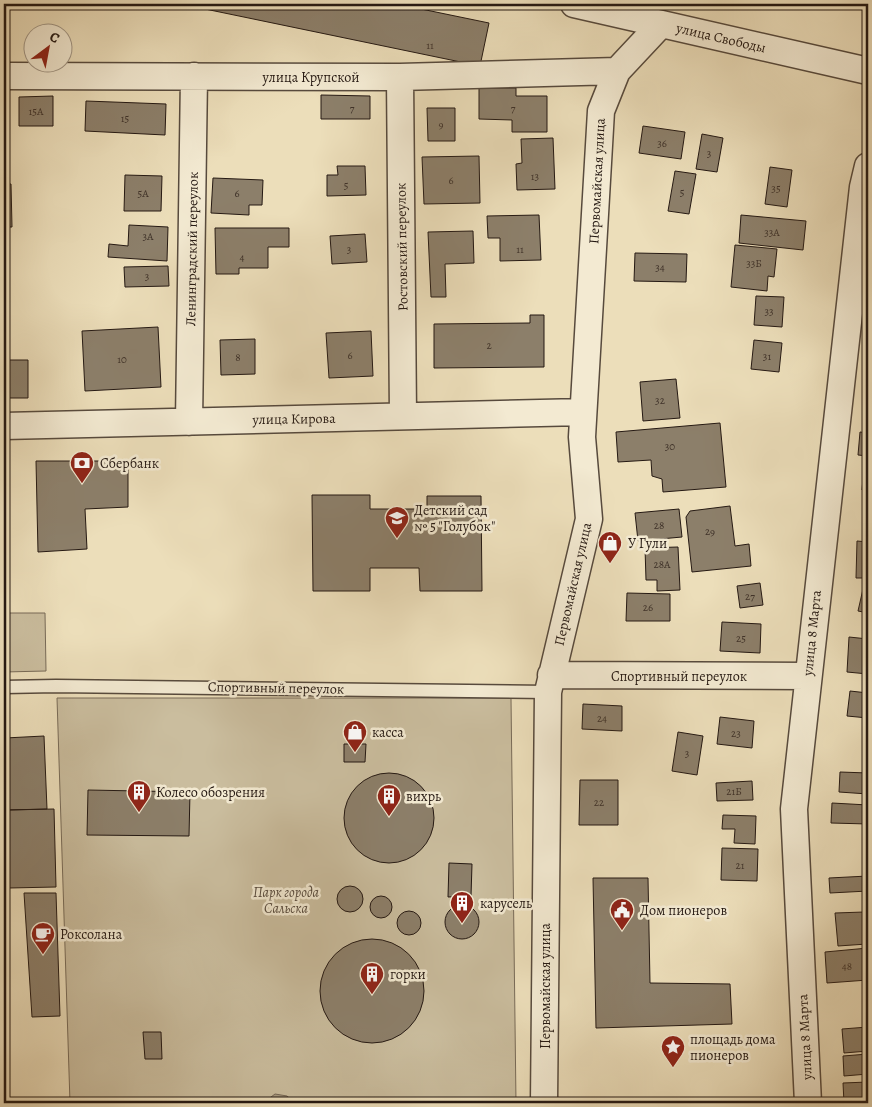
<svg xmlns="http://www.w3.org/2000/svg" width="872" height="1107" viewBox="0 0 872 1107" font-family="Alegreya,serif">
<rect width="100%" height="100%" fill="#ecdeba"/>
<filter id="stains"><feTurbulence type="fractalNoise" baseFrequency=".004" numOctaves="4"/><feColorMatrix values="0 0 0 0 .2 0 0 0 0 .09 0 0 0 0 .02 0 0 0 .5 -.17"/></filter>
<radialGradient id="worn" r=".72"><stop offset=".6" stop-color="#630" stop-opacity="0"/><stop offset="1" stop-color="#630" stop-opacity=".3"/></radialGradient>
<path fill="#cabd9e" stroke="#786b58" d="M4 521 6 613H45L46 671 4 672Z
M57 698H511L516 1103H70Z"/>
<path fill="#a89b81" stroke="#746755" d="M275 1094 287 1096 295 1103H263Z"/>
<path fill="#8c7f6a" stroke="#251913" d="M181 4H397L489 23 480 66Z
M479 88H516V96H547V132H512V120L479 119Z
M321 95 370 96V119H321Z
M53 96V126H19V97Z
M86 101 166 104 165 135 85 131Z
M427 108H455V141H428Z
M643 126 685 132 681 159 639 153Z
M702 134 723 138 717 172 696 169Z
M553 138 555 189 517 190 516 164 522 163 521 139Z
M479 156 480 203 424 204 422 157Z
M337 166H365L366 195 327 196V175H338Z
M770 167 792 170 787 207 765 204Z
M675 171 696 174 689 214 668 211Z
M125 175 162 176 161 211H124Z
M213 178 263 180 262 205H249V215L211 213Z
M4 184H11L12 227H4Z
M539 215 541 260 500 261V238H488L487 216Z
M741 215 806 221 803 250 739 243Z
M129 225 168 227 167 261 108 257 109 244 128 246Z
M215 228H289V247H268V268H239V274H216Z
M473 231 474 263 445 264 446 297H431L428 232Z
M365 234 367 262 332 264 330 236Z
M735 245 777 249 774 277 768 276 767 291 731 287Z
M635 253 687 254 686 282 634 281Z
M168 266 169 286 125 287 124 267Z
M756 296 784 297 782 327 754 325Z
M530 315H544V367L434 368V324L530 323Z
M158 327 161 387 85 391 82 331Z
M371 331 373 376 329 378 326 333Z
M255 339V374L221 375 220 340Z
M754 340 782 343 779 372 751 369Z
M4 360H28V398H4Z
M676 379 680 418 643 421 640 382Z
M720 423 726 487 663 492 662 479 652 476 651 460 618 462 616 432Z
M860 432 868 433V456L858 455Z
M36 461H128V507L85 509 87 549 38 552Z
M864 466H868V491L862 490Z
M312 495H370V509H427V496H481L482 591H420L419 568H370V591H313Z
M730 506 735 546 749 544 751 566 692 572 686 517 690 511Z
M679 509 682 537 638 541 635 513Z
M857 541 868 542V578H856Z
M678 547 680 590 657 591V580H646L645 548Z
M760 583 763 605 740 608 737 586Z
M863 589 868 590V613L858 611Z
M627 593 670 594V621H626Z
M722 622 761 624 760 653 720 651Z
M849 637 868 639V674L847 672Z
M850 691 868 693V718L847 716Z
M583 704 622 706V731L582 729Z
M720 717 754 721 752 748 717 744Z
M678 732 703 736 697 775 672 771Z
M44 736 47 809 7 810 5 738Z
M344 744H366L365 762H344Z
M840 772 868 773V794L839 792Z
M344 818a45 45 0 1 1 90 0a45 45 0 1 1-90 0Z
M580 780H618V825H579Z
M752 781 753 800 717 801 716 783Z
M88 790 190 792 189 836 87 835Z
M832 803 868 805V824L831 823Z
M54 809 56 887 9 888 7 810Z
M723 815 756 816 755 844 734 843 735 829H722Z
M722 848 758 849 757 881 721 880Z
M449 863 472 864 471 896 448 897Z
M868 876V891L830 893 829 878Z
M593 878H648L650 983 730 984 732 1024 596 1028Z
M337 899a13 13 0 1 1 26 0a13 13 0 1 1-26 0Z
M4 887 7 934H4Z
M24 893H56L60 1016 32 1017Z
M370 907a11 11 0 1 1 22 0a11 11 0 1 1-22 0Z
M445 922a17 17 0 1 1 34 0a17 17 0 1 1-34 0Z
M397 923a12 12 0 1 1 24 0a12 12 0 1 1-24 0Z
M864 912 867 944 838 946 835 913Z
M320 991a52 52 0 1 1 104 0a52 52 0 1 1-104 0Z
M868 948V980L827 983 825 952Z
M868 1027V1051L844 1053 842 1029Z
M143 1032H161L162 1059H145Z
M868 1054V1074L844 1076 843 1056Z
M868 1082V1103H844L843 1083Z"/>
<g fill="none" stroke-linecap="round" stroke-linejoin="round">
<g stroke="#574a3d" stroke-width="15">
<path id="service" d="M4 687 56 686 548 692"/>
</g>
<g stroke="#574a3d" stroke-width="29">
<path id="minor" d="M574 4 868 71
M4 76 400 77 617 71
M400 77 403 416
M189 422 194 76
M4 426 583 412
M551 675 807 676
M544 1103 548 692 589 519 582 437 601 111 617 71 661 24
M808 1103 794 809 863 187 868 166"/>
</g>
<use href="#service" stroke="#f3ead2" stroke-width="12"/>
<use href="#minor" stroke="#f3ead2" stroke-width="26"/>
</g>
<defs>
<g id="bank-pin" transform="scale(1.25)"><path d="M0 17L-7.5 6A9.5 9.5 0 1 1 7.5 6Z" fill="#8f2418" stroke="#f3ead2"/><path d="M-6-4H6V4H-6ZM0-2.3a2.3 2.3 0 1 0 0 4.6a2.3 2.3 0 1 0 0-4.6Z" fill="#fff"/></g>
<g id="school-pin" transform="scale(1.25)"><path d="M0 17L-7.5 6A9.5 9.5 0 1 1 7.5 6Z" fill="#8f2418" stroke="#f3ead2"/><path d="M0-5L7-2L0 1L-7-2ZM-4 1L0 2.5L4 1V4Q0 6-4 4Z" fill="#fff"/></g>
<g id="shop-pin" transform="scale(1.25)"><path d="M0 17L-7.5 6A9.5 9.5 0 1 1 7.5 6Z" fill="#8f2418" stroke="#f3ead2"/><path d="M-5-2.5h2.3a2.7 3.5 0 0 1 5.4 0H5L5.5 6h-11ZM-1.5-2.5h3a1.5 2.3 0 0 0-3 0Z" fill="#fff"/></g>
<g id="building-pin" transform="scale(1.25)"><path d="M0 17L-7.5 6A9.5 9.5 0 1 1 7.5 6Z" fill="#8f2418" stroke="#f3ead2"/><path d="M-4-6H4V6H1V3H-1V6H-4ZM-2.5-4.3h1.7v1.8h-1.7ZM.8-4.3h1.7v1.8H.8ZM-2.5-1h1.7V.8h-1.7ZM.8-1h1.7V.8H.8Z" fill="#fff"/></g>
<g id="civic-pin" transform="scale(1.25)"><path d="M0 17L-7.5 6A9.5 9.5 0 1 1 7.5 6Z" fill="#8f2418" stroke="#f3ead2"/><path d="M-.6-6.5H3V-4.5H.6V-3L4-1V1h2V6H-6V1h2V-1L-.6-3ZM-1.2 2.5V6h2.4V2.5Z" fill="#fff"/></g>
<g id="cafe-pin" transform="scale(1.25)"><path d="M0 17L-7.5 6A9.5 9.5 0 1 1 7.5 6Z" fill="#8f2418" stroke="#f3ead2"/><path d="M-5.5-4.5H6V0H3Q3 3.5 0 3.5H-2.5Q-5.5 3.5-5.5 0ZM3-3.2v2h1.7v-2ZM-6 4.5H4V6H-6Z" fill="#fff"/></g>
<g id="sight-pin" transform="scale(1.25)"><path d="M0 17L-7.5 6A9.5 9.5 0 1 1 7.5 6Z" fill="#8f2418" stroke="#f3ead2"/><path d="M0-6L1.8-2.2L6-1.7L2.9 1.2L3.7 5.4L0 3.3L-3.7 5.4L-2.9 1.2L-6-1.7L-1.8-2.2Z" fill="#fff"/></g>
</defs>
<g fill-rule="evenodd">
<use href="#bank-pin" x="82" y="463"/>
<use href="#school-pin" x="397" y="518"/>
<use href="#shop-pin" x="610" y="543"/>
<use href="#shop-pin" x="355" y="732"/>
<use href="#building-pin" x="139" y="792"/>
<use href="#building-pin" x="389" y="796"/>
<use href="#building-pin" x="462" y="903"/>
<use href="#civic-pin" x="622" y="910"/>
<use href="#cafe-pin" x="43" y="934"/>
<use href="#building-pin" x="372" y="974"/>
<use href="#sight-pin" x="673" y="1047"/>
</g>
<g text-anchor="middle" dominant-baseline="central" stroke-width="5" stroke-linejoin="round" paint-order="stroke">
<g font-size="11" fill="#3f3229">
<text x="430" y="45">11</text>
<text x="352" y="108">7</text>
<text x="513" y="108">7</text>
<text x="36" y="111">15А</text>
<text x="125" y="118">15</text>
<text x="441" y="124">9</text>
<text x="662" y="143">36</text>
<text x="709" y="153">3</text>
<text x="535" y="176">13</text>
<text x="451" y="180">6</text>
<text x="346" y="185">5</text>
<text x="776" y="188">35</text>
<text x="682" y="192">5</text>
<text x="143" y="193">5А</text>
<text x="237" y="193">6</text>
<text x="772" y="232">33А</text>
<text x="148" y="236">3А</text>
<text x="349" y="249">3</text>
<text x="520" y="249">11</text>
<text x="242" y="257">4</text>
<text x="754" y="263">33Б</text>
<text x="660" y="267">34</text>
<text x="147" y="276">3</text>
<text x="769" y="311">33</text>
<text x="489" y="345">2</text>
<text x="350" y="355">6</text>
<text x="767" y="356">31</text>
<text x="238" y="357">8</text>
<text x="122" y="359">10</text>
<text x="660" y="400">32</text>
<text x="670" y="446">30</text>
<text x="659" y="525">28</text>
<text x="710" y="531">29</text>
<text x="662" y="564">28А</text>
<text x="750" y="596">27</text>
<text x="648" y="607">26</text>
<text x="741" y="638">25</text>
<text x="602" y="718">24</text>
<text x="736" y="733">23</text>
<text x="687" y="753">3</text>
<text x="734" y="791">21Б</text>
<text x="599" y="802">22</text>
<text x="740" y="865">21</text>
<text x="847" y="966">48</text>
</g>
<g font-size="14" fill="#251913" stroke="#f3ead2">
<text transform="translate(721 38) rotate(13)">улица Свободы</text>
<text x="311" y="77">улица Крупской</text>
<text transform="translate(597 181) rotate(-87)">Первомайская улица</text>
<text transform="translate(402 247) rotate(-91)">Ростовский переулок</text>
<text transform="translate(192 249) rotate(-89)">Ленинградский переулок</text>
<text transform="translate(294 419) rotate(-1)">улица Кирова</text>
<text transform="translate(573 584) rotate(-77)">Первомайская улица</text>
<text transform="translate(812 633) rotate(-84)">улица 8 Марта</text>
<text x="679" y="676">Спортивный переулок</text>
<text transform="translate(276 688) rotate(1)">Спортивный переулок</text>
<text transform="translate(545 986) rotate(-90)">Первомайская улица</text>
<text transform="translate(805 1037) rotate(-93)">улица 8 Марта</text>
</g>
<g font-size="14" fill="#251913" stroke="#f3ead2" text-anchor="start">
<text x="100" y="463">Сбербанк</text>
<text x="414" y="510">Детский сад<tspan x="414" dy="16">№ 5 "Голубок"</tspan></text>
<text x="628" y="543">У Гули</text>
<text x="372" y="732">касса</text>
<text x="156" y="792">Колесо обозрения</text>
<text x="406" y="796">вихрь</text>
<text x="480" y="903">карусель</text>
<text x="640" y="910">Дом пионеров</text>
<text x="60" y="934">Роксолана</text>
<text x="390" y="974">горки</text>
<text x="690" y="1039">площадь дома<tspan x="690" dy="16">пионеров</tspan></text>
</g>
<g font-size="14" font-style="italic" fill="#574a3d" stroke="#f3ead2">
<text x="286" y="892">Парк города<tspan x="286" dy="16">Сальска</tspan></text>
</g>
</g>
<rect width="872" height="1107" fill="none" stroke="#ecdeba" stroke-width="20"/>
<rect x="5" y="5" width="862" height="1097" fill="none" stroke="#251913" stroke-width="2.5"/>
<rect x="10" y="10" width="852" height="1087" fill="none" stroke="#251913"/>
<g transform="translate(48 48) rotate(32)"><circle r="24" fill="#f3ead2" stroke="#a19686"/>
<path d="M0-4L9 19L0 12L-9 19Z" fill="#8f2418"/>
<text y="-8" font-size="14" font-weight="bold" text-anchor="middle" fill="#251913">С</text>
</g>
<rect width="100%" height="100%" filter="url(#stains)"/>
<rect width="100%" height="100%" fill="url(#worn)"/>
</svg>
